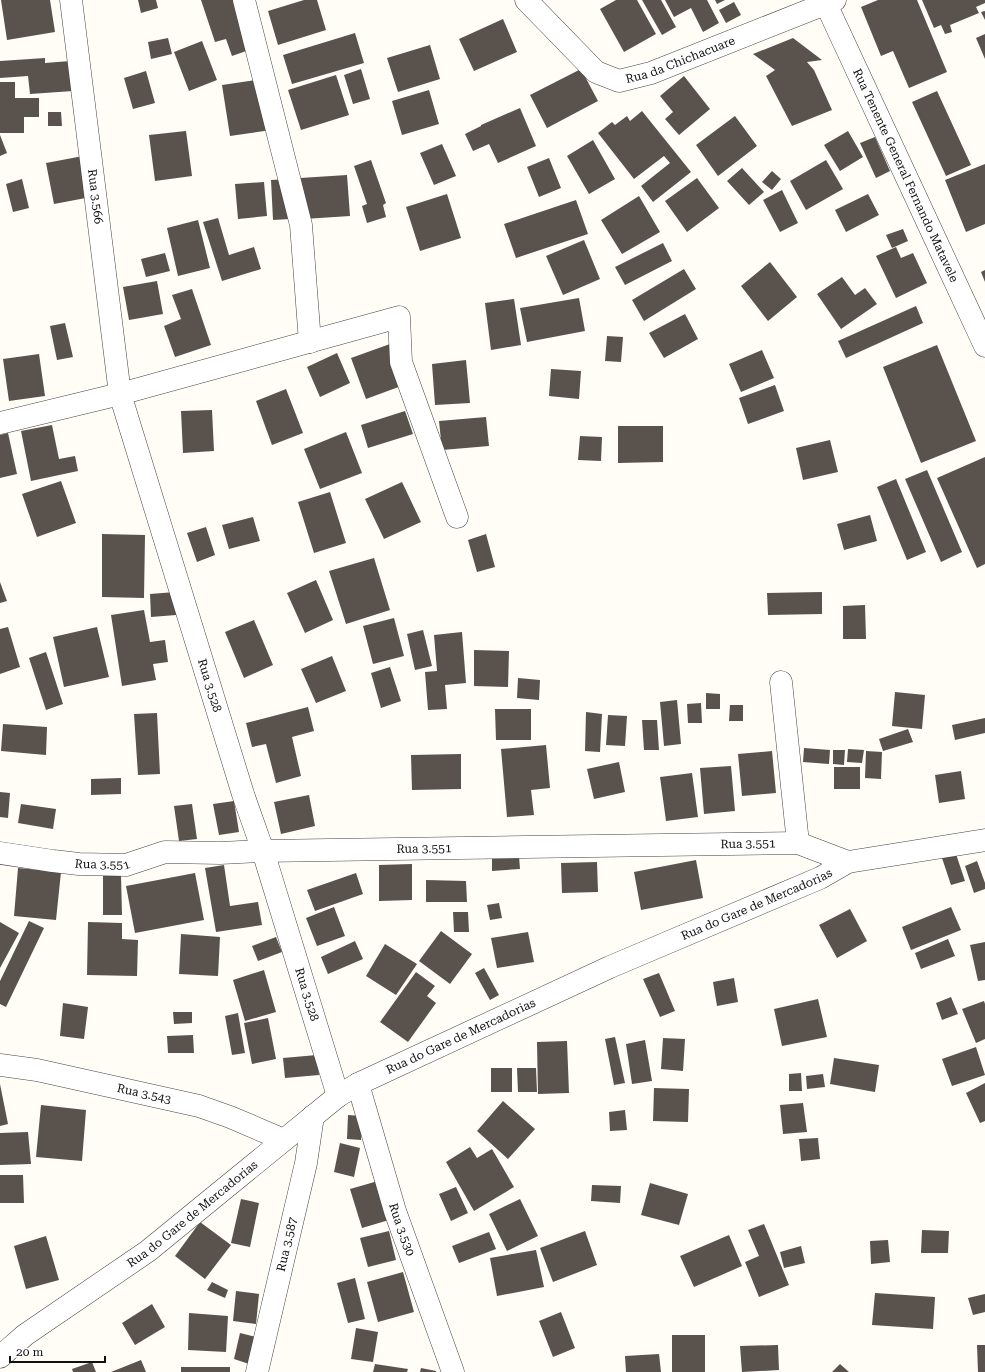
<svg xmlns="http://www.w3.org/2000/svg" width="985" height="1372" viewBox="0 0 985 1372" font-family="'Roboto Serif',serif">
<rect width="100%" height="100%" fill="#fffdf5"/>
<path fill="#5a524d" d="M1 0H50L55 32 7 40Z
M138 0H156L158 8 141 13Z
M201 0H235L252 49 232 56 226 39 215 42Z
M304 0H317L326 30 278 45 268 11Z
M616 0H637L656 34 624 52 600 9Z
M642 0H661L676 27 662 35Z
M665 0H707L719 23 703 32 691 8 674 17Z
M715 0H725L717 4Z
M878 0H917L947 72 909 88 893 51 881 56 861 7Z
M922 0H985V3L976 7 979 13 950 25 952 32 945 34 941 25 934 28Z
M734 2 741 15 726 23 719 10Z
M985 11V20L981 12Z
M503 19 517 52 474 71 459 39Z
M355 33 364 63 292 84 283 55Z
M985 34V59L976 38Z
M168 38 172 54 151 59 148 42Z
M793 38 822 60 807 62 814 70 832 110 792 126 766 76 775 70 753 54Z
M202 41 217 80 189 91 174 52Z
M430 45 440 79 398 92 387 58Z
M45 58V63L70 61 73 91 30 94 28 76 0 78V61Z
M361 69 370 99 353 104 344 75Z
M581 69 598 101 547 128 530 95Z
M146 71 155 103 133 109 124 78Z
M336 75 349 115 301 130 288 90Z
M684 76 710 109 679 135 665 119 673 112 660 96Z
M263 79 271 130 230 136 222 85Z
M0 82H15V98H39V117H24V133H0Z
M429 90 439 124 402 135 392 101Z
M937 91 971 165 946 176 912 102Z
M520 108 536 146 498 163 489 144 473 151 465 134 481 126V125Z
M642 111 691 172 653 202 641 186 670 163 664 156 634 179 598 133 612 122 615 125 627 116 630 121Z
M48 112H61L62 126H48Z
M735 116 757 146 718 176 696 145Z
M186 131 192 176 155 181 149 135Z
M848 131 863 157 840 171 824 145Z
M0 135 7 153 0 156Z
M875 137 890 171 876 178 860 143Z
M593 140 615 179 589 194 567 156Z
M442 144 456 176 434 185 420 153Z
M83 156 91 197 54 204 46 163Z
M549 158 561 188 539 197 527 167Z
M371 160 386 203 383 205 386 217 367 223 362 206 367 204 354 166Z
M826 160 843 189 806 210 790 181Z
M985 164V224L966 232 945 180Z
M742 168 764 192 749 205 727 181Z
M772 171 781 179 772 190 762 182Z
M347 175 350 216 304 219 300 178Z
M697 178 719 208 687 232 665 201Z
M22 179 29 208 13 212 6 184Z
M288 179 290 219 273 220 271 180Z
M264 182 267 216 238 219 235 184Z
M782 190 798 223 780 232 763 200Z
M447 194 461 238 420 251 406 207Z
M868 194 879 215 846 232 835 210Z
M639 196 660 232 622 254 601 220Z
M576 200 588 234 516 258 504 224Z
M218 218 229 255 254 247 261 269 222 281 203 222Z
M198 220 210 268 178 276 167 228Z
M903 229 908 241 892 248 886 235Z
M584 240 600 279 563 295 546 256Z
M663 243 672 261 625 285 615 267Z
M896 247 901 258 913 253 927 283 896 298 876 256Z
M165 253 170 271 146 277 141 259Z
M770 262 797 297 768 321 741 286Z
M684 269 696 289 644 321 632 300Z
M985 270V282L981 272Z
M842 277 855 295 865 288 877 304 841 329 817 294Z
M157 281 163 314 129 320 123 287Z
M192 289 211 345 175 357 164 326 181 319 172 295Z
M579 298 585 331 527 342 520 308Z
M514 299 521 345 491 350 485 303Z
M916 306 923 323 846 358 838 341Z
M685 314 698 339 664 358 649 333Z
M65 323 73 357 57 360 50 326Z
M607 336 623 337 621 362 605 361Z
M390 344 404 385 366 399 351 358Z
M937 345 976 441 921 463 883 367Z
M762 350 774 378 741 392 729 364Z
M337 353 350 383 320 397 307 367Z
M39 354 45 396 9 401 3 359Z
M466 360 470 403 435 405 432 364Z
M551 369 581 371 579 399 549 396Z
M775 385 784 411 748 424 739 398Z
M286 389 303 433 272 445 256 401Z
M212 410 214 451 183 453 181 411Z
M405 411 413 434 368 448 361 425Z
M486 417 489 446 442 450 439 421Z
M52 425 59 459 75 456 78 471 31 481 21 431Z
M618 426H663V462L618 463Z
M346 432 362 473 320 489 304 449Z
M8 433 17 474 0 478V435Z
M580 436 602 437 601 461 578 460Z
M830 440 838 472 803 480 796 448Z
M985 457V564L977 568 937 478Z
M927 470 962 552 941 562 905 479Z
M896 479 926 552 907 560 877 487Z
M61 481 76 523 37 537 22 494Z
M402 482 421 522 384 539 365 499Z
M330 492 346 543 314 553 298 502Z
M870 515 877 541 844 550 837 524Z
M253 517 260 541 229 549 222 525Z
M206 527 215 555 197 562 187 533Z
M102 534 145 535 144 598 102 597Z
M486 534 495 567 477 572 468 540Z
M374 558 390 610 346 624 329 571Z
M316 580 333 620 305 633 287 593Z
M0 582 7 601 0 603Z
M175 592 176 615 151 617 150 594Z
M822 592V614L768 615 767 593Z
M865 605 866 639H843V606Z
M144 610 150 642 165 640 168 662 153 664 156 680 122 686 111 615Z
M394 618 404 656 373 664 363 626Z
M254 620 273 665 244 678 225 632Z
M8 627 20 667 0 674V629Z
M97 627 109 677 64 687 53 637Z
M423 630 432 666 415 670 407 634Z
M462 632 466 683 445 685 447 709 428 710 425 672 437 671 434 635Z
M474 650 509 651 508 687 474 686Z
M46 652 63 704 46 710 29 658Z
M332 656 346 691 316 703 301 669Z
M390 667 401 701 381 708 371 673Z
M518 678 540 680 539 700 517 698Z
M895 692 925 695 922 729 892 726Z
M706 693 720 694V709H706Z
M677 700 681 744 664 746 660 702Z
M701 703 702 723H688L687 704Z
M730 705H743V721H729Z
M308 707 314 731 292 737 301 776 276 783 266 744 252 747 246 723Z
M495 709H531V740H496Z
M586 712 602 714 600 752 585 751Z
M157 713 160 774 138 775 134 714Z
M608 715 627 716 625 746 606 745Z
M985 718V733L955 740 952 725Z
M642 720H657L659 750H644Z
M3 724 47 727 46 755 1 751Z
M908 729 913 742 883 751 879 739Z
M546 745 550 788 531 790 534 815 507 817 501 749Z
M804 748 830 750 829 764 803 762Z
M848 749 864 750 862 763 847 762Z
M833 750H845L844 765 833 764Z
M772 751 776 793 742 796 738 754Z
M866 751 882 752 881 779 865 778Z
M461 754V789L412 790 411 755Z
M619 762 625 792 594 799 587 769Z
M731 766 735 811 704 814 700 768Z
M834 767H860V789H834Z
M961 771 965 799 939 803 935 775Z
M692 773 698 817 666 821 660 777Z
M121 778V794L91 795V779Z
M0 792 10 793 8 818 0 817Z
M309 795 315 826 281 834 274 802Z
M234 801 239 832 219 835 213 804Z
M21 804 56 809 53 829 18 823Z
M192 804 197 839 179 841 174 806Z
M955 851 965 881 951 885 941 855Z
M519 856 520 869 492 871V857Z
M696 860 703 898 641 910 634 872Z
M977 861 985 883V889L974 893 965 866Z
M597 862 598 892 562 893 561 863Z
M412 864V900L379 901V865Z
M224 865 230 906 258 902 262 925 216 932 205 868Z
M18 868 61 872 56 920 14 916Z
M195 873 204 920 135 933 126 886Z
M356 873 363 894 315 911 307 890Z
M121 875 122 915H103V876Z
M426 880 466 881 467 902H426Z
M499 903 502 918 490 920 487 905Z
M334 907 345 936 317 946 306 918Z
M951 907 961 930 911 950 902 927Z
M850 909 867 941 837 958 819 925Z
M453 912H468L469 932H454Z
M29 921 44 928 6 1007 0 1004V981Z
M0 922 19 933 0 968Z
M88 922 122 923V939L138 940 137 976 87 975Z
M441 931 472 954 450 984 419 961Z
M528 932 534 962 497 968 491 938Z
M181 934 220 937 218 976 179 974Z
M276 937 282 952 258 961 252 946Z
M948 939 955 956 921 969 915 953Z
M355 941 363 959 328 974 321 957Z
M985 942V980L978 981 970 945Z
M385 944 417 964 396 995 366 976Z
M484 968 499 995 490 1000 475 973Z
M264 970 276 1012 245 1021 233 980Z
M416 972 435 986 427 996 436 1003 408 1042 380 1022Z
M659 973 675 1011 660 1017 643 979Z
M734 978 738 1002 717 1006 713 982Z
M951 997 958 1014 942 1020 936 1003Z
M818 999 827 1037 782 1046 774 1009Z
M984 1001 985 1004V1039L976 1043 962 1009Z
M63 1003 88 1007 84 1039 60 1036Z
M173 1012H192V1023L174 1024Z
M238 1013 245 1053 232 1055 225 1016Z
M268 1018 276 1059 252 1064 244 1023Z
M193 1035 194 1053H168L167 1036Z
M615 1037 625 1083 614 1085 605 1039Z
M663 1038 685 1039 683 1071 661 1069Z
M645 1040 652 1081 632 1084 626 1044Z
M567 1041 569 1093 538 1094 537 1042Z
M976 1047 985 1075 952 1086 942 1059Z
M317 1055 319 1075 285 1078 283 1058Z
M834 1058 879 1065 875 1092 830 1084Z
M491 1068H512V1092H491Z
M517 1068H536L537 1092H518Z
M801 1073 802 1091H789V1074Z
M823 1074 825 1087 807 1089 806 1076Z
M985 1083V1121L980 1123 966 1093Z
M0 1084 8 1124 0 1126Z
M654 1088 689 1089 688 1122 653 1121Z
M503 1101 535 1129 508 1159 477 1131Z
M803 1103 807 1132 783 1134 780 1105Z
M41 1105 86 1110 82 1161 36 1157Z
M625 1110 627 1130 610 1131 609 1112Z
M348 1115 362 1116 361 1140 347 1139Z
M28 1132 31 1164 0 1165V1133Z
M818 1138 820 1159 801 1161 799 1139Z
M340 1143 360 1148 354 1177 334 1172Z
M470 1147 477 1158 492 1149 514 1187 474 1211 446 1162Z
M0 1175H23L24 1203H0Z
M378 1181 389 1220 362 1228 350 1189Z
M650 1183 688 1194 679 1225 641 1215Z
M592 1185 621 1186 620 1203 591 1201Z
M456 1187 468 1213 451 1221 439 1194Z
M241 1199 259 1203 250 1247 231 1243Z
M520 1199 538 1236 507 1251 489 1214Z
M200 1222 231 1245 205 1279 175 1256Z
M764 1224 789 1285 759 1297 745 1262 759 1256 748 1230Z
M922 1230 949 1231 948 1253H921Z
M389 1231 396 1260 368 1267 360 1238Z
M585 1231 597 1265 553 1282 540 1248Z
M489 1232 496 1249 459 1263 452 1246Z
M729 1235 742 1266 694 1287 680 1256Z
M46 1236 59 1280 26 1289 14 1246Z
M888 1240 890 1262 871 1264 870 1241Z
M801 1246 805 1263 784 1268 780 1252Z
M536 1250 544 1287 497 1296 490 1258Z
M403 1272 414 1312 378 1322 367 1282Z
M355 1278 365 1319 348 1323 337 1283Z
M212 1282 228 1290 225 1298 207 1290Z
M236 1291 259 1294 256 1324 233 1321Z
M875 1293 935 1297 933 1329 872 1325Z
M985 1294V1312L973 1315 968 1298Z
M152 1304 165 1327 135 1345 122 1323Z
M561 1312 575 1348 553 1357 539 1321Z
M189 1313 228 1316 226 1352 188 1350Z
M356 1328 378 1332 373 1362 351 1359Z
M240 1333 256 1337 249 1364 234 1359Z
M672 1335H705V1372H672Z
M778 1345 779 1370 742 1372 740 1346Z
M977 1345H985V1372H978Z
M659 1354 661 1372H626L625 1356Z
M141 1360 146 1372H111Z
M92 1362 96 1372H73L72 1369Z
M375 1364 408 1369 407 1372H373Z
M840 1364 849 1372H832Z
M181 1367H230V1372H181Z
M421 1368 436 1371V1372H420Z"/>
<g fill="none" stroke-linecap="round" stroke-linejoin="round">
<g stroke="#444" stroke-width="23">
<g id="street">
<path id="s1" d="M71 0 120 394 243 794 263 851 338 1096"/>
<path d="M244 0 301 225 310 342"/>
<path id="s2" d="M526 0 596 72 619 81 651 73 835 0"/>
<path id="s3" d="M826 4 985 346"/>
<path d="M0 423 120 394 399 317 401 362 457 517"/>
<path d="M781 682 798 843"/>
<path id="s4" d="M0 853 53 861 79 864 126 865 165 852 220 853 263 851 798 843 848 862"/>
<path id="s5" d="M0 1065 37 1070 199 1106 230 1117 284 1140"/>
<path id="s6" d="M358 1084 395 1211 453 1372"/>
<path id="s7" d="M0 1357 25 1335 148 1251 338 1096 358 1084 610 967 820 878 848 862 985 840"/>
<path id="s8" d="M257 1372 306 1163 313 1116"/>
</g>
</g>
<use href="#street" stroke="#fff" stroke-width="22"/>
</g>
<g text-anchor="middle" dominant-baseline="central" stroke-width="4" stroke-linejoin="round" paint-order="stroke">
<g font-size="12" fill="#111" stroke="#fff">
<text stroke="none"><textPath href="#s2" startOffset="190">Rua da Chichacuare</textPath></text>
<text stroke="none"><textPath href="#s3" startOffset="189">Rua Tenente General Fernando Matavele</textPath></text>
<text stroke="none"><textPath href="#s1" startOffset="198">Rua 3.566</textPath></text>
<text stroke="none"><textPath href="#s1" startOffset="702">Rua 3.528</textPath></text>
<text stroke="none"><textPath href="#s4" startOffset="751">Rua 3.551</textPath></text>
<text stroke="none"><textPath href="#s4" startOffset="427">Rua 3.551</textPath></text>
<text stroke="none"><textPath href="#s4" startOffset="103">Rua 3.551</textPath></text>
<text stroke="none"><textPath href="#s7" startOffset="888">Rua do Gare de Mercadorias</textPath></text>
<text stroke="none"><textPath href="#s1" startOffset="1026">Rua 3.528</textPath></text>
<text stroke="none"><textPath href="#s7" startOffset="564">Rua do Gare de Mercadorias</textPath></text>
<text stroke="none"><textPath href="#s5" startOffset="147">Rua 3.543</textPath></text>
<text stroke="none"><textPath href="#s7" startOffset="240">Rua do Gare de Mercadorias</textPath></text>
<text stroke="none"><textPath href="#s6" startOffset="152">Rua 3.530</textPath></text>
<text stroke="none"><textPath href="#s8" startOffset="131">Rua 3.587</textPath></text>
</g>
</g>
<path d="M10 1356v6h95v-6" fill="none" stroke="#111111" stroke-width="2"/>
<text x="16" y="1356" font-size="12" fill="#111111" stroke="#ffffff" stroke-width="3" paint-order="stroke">20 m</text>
</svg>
